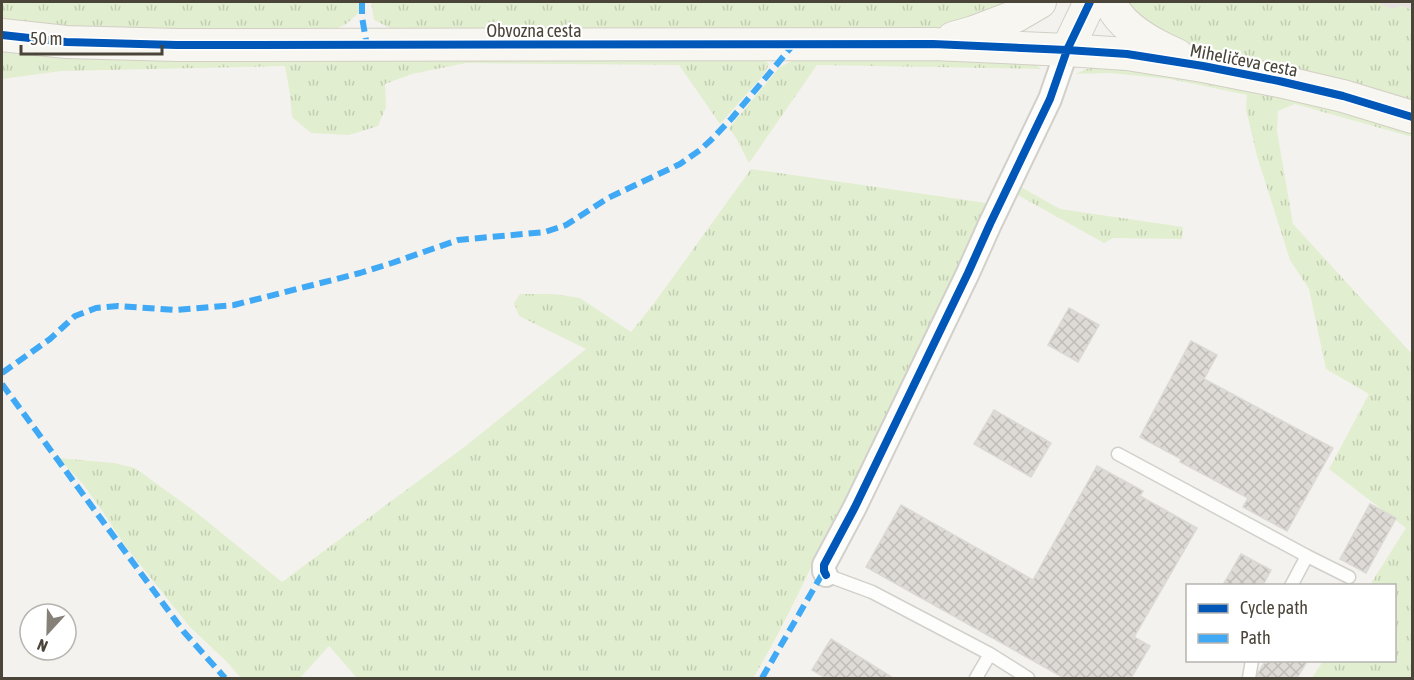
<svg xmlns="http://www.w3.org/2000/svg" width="1414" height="680" viewBox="0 0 1414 680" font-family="'Asap Condensed',sans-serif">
<defs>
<pattern id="grass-tufts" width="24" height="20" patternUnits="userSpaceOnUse" patternTransform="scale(1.5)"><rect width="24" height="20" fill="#e1eecf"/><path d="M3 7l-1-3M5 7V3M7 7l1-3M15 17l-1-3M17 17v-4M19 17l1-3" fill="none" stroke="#c3cdb2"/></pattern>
<pattern id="building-cross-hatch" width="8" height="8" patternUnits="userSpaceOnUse" patternTransform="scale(1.5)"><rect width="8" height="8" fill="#dedbd6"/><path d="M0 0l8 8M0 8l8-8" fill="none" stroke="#c0bdb8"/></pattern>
</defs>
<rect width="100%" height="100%" fill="#f4f2ee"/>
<path fill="#e6e2de" d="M1376 2H1412V10L1402 6 1391 9Z"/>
<path fill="url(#grass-tufts)" d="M2 2H361V11L346 24 325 34 151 32 2 22Z
M371 2H1024L947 29 418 34 390 28 374 20Z
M1123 2H1376L1391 9 1402 6 1412 10V101L1303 72 1172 40 1157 35Z
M2 44 762 57 769 64 765 73 720 124 679 65 466 63 412 74 385 84 386 107 378 126 349 135 311 133 292 117 290 94 285 66 62 71 2 79Z
M817 54 1029 61 1038 66 1041 69 817 65 749 163 736 138 729 128 779 68 793 60Z
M1092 67 1146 70 1232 81 1412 128V137L1295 104 1278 111 1277 131 1293 224 1412 354V586L1411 588 1412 590V678H1312L1323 661 1394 660V586L1370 585 1406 528 1329 469 1369 394 1326 369 1309 289 1290 260 1257 156 1246 109 1247 95 1170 79 1110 73 1075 74Z
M751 169 993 204 857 477C820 543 792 614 753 678H357L329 646 300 678H241L227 662 190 627 126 547 103 512 83 484 58 458 114 463 135 468 197 513 282 582 467 445 586 349 519 316 514 303 520 294H554L580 298 631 332 655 302Z
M1019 186 1060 209 1183 227 1182 239 1113 238 1104 243 1016 194Z"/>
<path fill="url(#building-cross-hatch)" stroke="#dcd9d4" stroke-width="1.5" d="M1069 308 1099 325 1078 362 1048 345Z
M1191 341 1217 355 1204 379 1333 448 1287 531 1243 507 1248 498 1180 462 1181 459 1140 437Z
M994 410 1051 443 1031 477 974 444Z
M1097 466 1143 491 1140 496 1197 528 1134 637 1150 646 1131 678H1064L866 567 901 505 1033 580Z
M1370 504 1396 518 1366 573 1340 559Z
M1241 554 1271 570 1263 585H1223Z
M831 639 893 678H826L812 670Z
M1266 660H1308L1297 678H1257L1258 673Z"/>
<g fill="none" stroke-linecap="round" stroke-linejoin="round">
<g stroke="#d2d0cb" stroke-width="15">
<path id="lane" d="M1118 454 1307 556
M826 575 872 592 990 654 1028 678
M1291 586 1307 556 1349 577
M976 678 990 654
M1249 678 1252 660"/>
</g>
<g stroke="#d2d0cb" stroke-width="26">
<path id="street" d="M826 575 824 571V565L855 507 968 273 990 224 1050 99 1067 50"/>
</g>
<g stroke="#d3cfc5" stroke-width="34">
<path id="secondary" d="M1110 2C1121 28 1152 44 1177 55
M2 35 66 42 177 45 933 44 1067 50 1127 54 1203 66 1279 81 1343 96 1412 117
M953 38 974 32 1016 16 1040 2
M1067 50 1090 2"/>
</g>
<use href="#lane" stroke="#fdfdfc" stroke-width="12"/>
<use href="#street" stroke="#fdfdfc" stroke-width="22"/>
<use href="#secondary" stroke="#f7f6f1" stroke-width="32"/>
<path stroke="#3fa9f5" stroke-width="6" stroke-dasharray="12 6" stroke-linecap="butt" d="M362 2V17L367 46
M2 373 50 339 75 316 96 308 118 306 176 310 234 305 360 273 392 263 458 240 545 232 566 225 608 198 680 164 700 150 711 140 732 118 793 45
M2 384 184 632 225 678
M762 678 824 571"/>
<g stroke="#fff" stroke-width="11">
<path id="cycleway" d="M2 35 66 42 177 45 933 44 1067 50 1127 54 1203 66 1279 81 1343 96 1412 117
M826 575 824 571V565L855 507 968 273 990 224 1050 99 1067 50 1090 2"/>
</g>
<use href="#cycleway" stroke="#0057b8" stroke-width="8"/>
</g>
<g text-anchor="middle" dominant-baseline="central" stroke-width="4.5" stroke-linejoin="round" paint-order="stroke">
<g font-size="18" fill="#4b4439" stroke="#fff">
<text x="534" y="30">Obvozna cesta</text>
<text transform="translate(1244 60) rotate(11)">Miheličeva cesta</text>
</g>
</g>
<rect width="1414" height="680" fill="none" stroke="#4b4439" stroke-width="6"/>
<rect x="1186" y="584" width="210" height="78" fill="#ffffff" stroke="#b7b4b0" stroke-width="1.5"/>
<rect x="1198" y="604" width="30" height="9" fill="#0057b8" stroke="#b7b4b0" stroke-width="1.5"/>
<text x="1240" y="614" font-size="18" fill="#4b4439">Cycle path</text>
<rect x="1198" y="634" width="30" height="9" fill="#3fa9f5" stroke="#b7b4b0" stroke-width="1.5"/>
<text x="1240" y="644" font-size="18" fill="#4b4439">Path</text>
<g transform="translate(48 632) rotate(202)"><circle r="28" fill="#ffffff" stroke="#b7b4b0" stroke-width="1.5"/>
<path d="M0-4.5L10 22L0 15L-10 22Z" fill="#868178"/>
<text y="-9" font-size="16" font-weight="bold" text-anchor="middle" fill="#4b4439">N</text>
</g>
<path d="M21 45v9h141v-9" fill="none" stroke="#4b4439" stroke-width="3"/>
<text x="30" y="45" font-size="18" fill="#4b4439" stroke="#ffffff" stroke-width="4.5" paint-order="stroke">50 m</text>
</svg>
